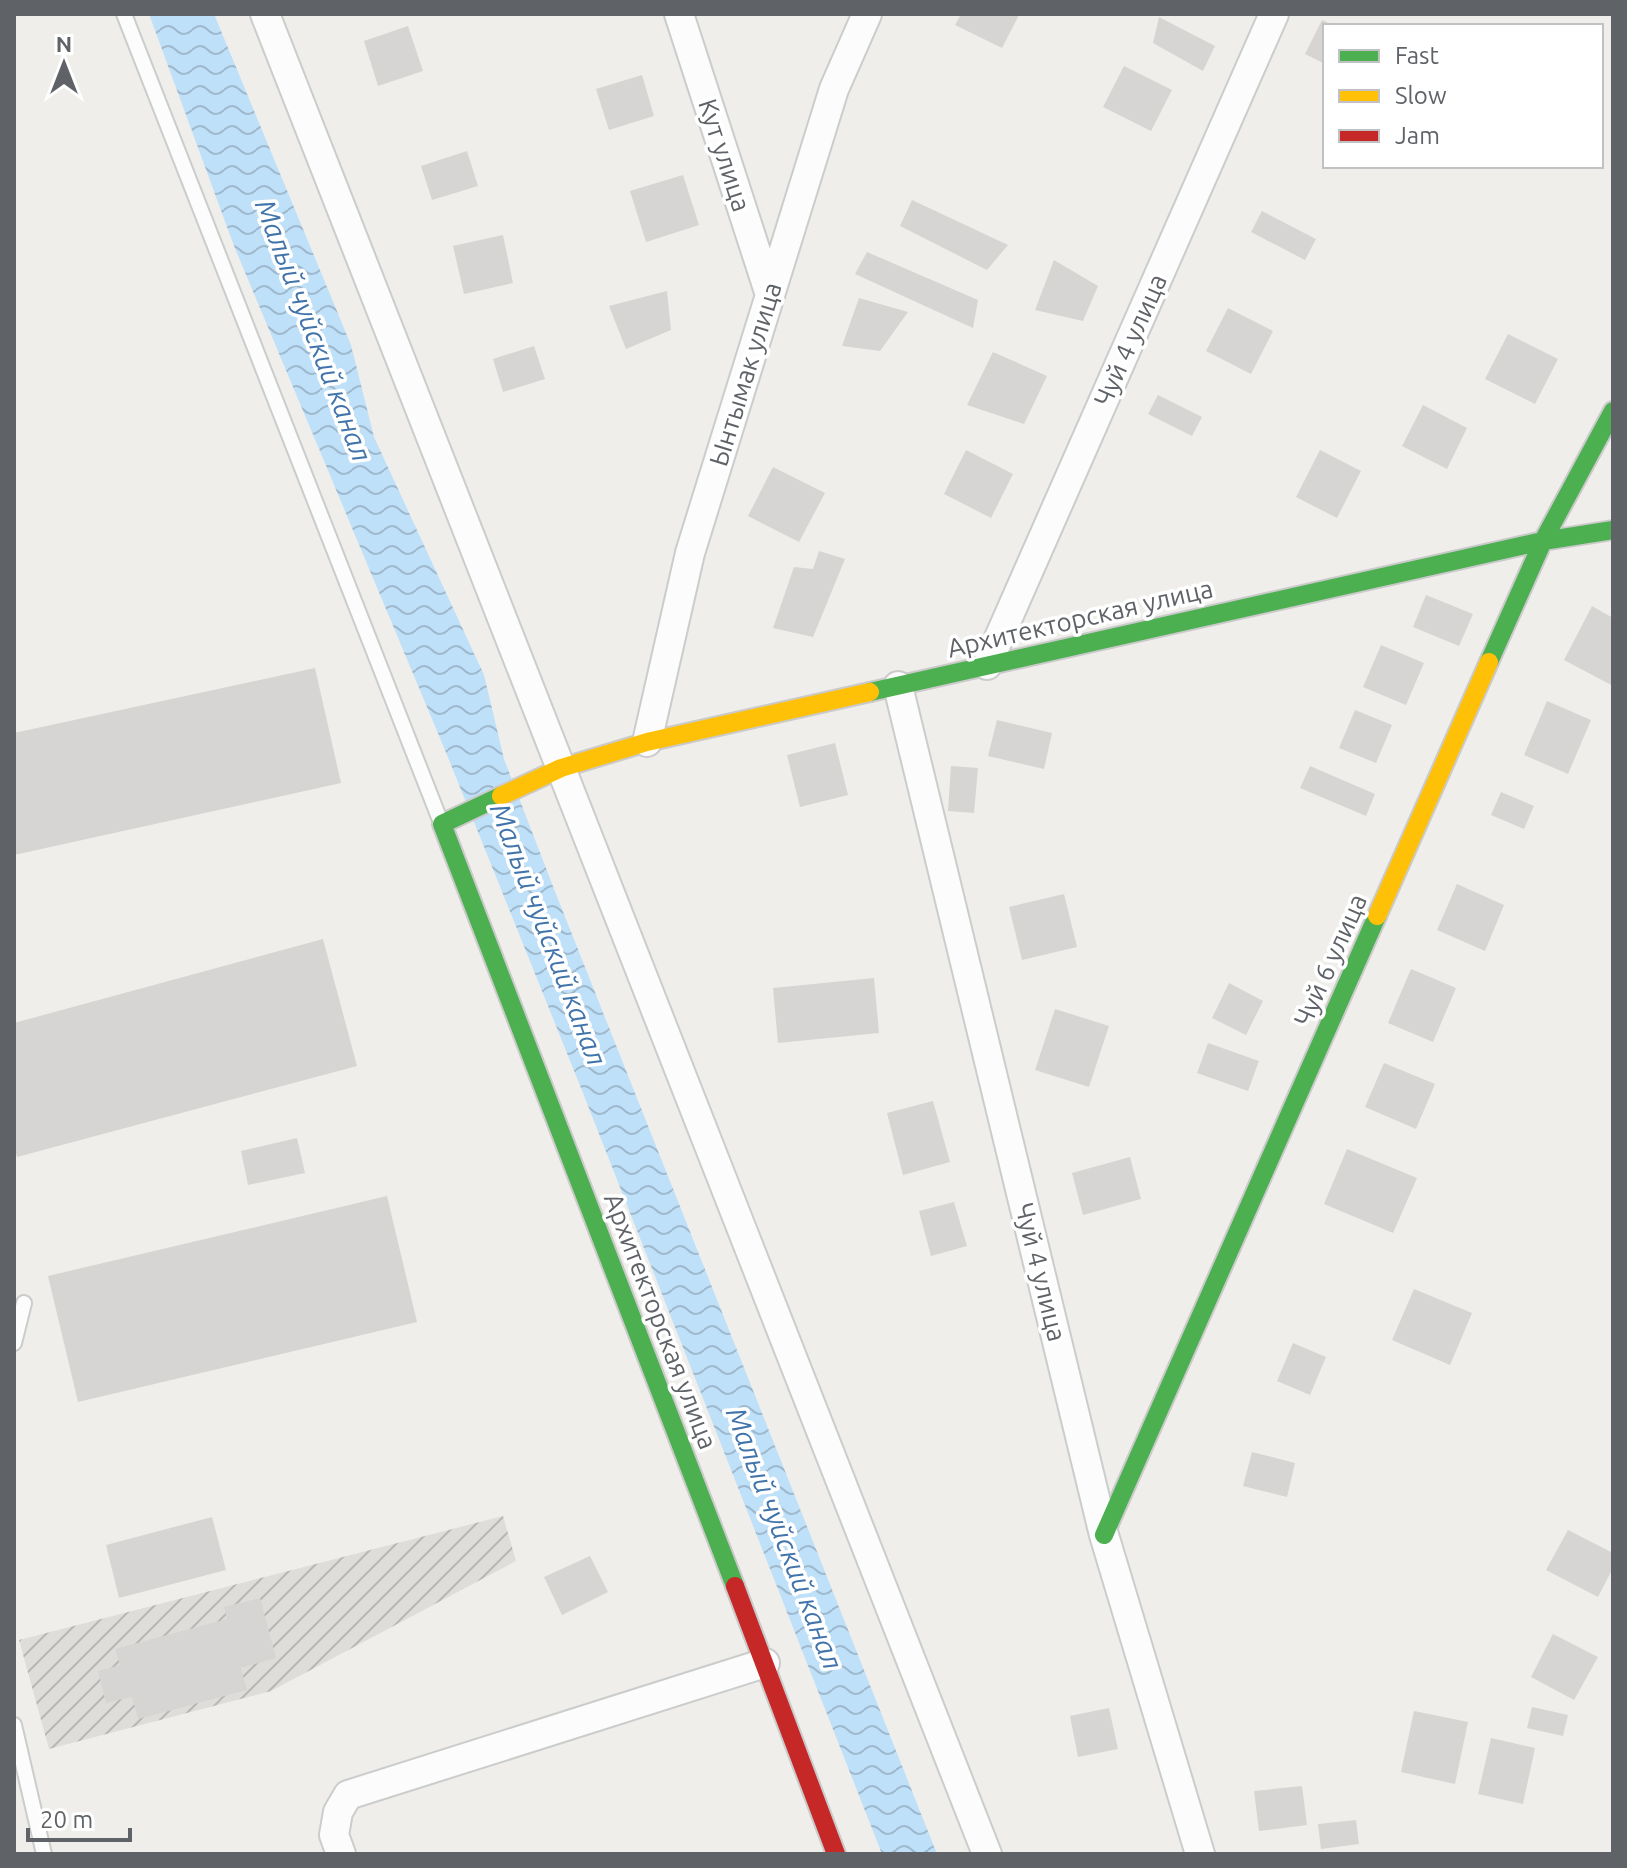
<svg xmlns="http://www.w3.org/2000/svg" width="1627" height="1868" viewBox="0 0 1627 1868" font-family="Ubuntu,sans-serif">
<defs>
<pattern id="industrial-furrows" width="10" height="10" patternUnits="userSpaceOnUse" patternTransform="scale(2)"><rect width="10" height="10" fill="#dfddda"/><path d="M-1 1l2-2M0 10L10 0M9 11l2-2" fill="none" stroke="#b8b7b5"/></pattern>
<pattern id="water-waves" width="16" height="10" patternUnits="userSpaceOnUse" patternTransform="scale(2)"><rect width="16" height="10" fill="#bfe0f9"/><path d="M0 5q4-4 8 0t8 0" fill="none" stroke="#9eb9cd"/></pattern>
</defs>
<rect width="100%" height="100%" fill="#efeeea"/>
<path fill="url(#industrial-furrows)" d="M503 1516 516 1561 271 1691 49 1749 19 1640Z"/>
<path fill="url(#water-waves)" d="M149 14H214L351 345 374 437 484 675 504 759 554 889 937 1854H882L581 1088 445 750 234 246Z"/>
<path fill="#d6d5d3" d="M961 14H1017L1019 15 1002 48 955 25Z
M1159 17 1215 46 1203 71 1153 43Z
M1322 20 1335 26H1325V64L1305 54Z
M408 26 423 71 378 86 364 41Z
M1124 66 1172 90 1151 131 1103 107Z
M642 75 654 116 609 130 596 89Z
M467 151 478 186 432 200 421 166Z
M683 175 699 225 646 242 630 191Z
M912 200 1008 245 987 270 900 226Z
M1262 211 1316 239 1305 260 1251 232Z
M503 235 513 283 464 294 453 246Z
M867 252 978 300 973 328 855 274Z
M1054 260 1098 286 1083 321 1035 310Z
M667 291 671 330 626 349 609 306Z
M859 298 908 312 880 351 842 346Z
M1228 308 1273 331 1251 374 1206 351Z
M1508 334 1558 359 1535 404 1485 379Z
M534 346 545 379 503 392 493 359Z
M993 352 1047 376 1024 424 967 405Z
M1158 395 1202 417 1192 436 1148 414Z
M1423 405 1467 428 1447 469 1402 446Z
M966 450 1013 474 991 518 944 494Z
M1320 450 1361 471 1337 518 1296 497Z
M773 467 825 493 799 542 748 516Z
M819 551 845 559 813 637 773 628 794 567 813 569Z
M1426 595 1473 614 1459 646 1413 627Z
M1592 606 1613 618V686L1564 660Z
M1381 645 1424 663 1406 705 1363 687Z
M315 668 341 783 14 855V733Z
M1547 701 1591 720 1568 774 1524 755Z
M1355 710 1392 725 1376 763 1339 748Z
M997 720 1052 733 1044 769 988 756Z
M835 743 848 795 800 807 787 755Z
M951 766 978 768 974 813 948 811Z
M1310 766 1375 794 1366 816 1300 788Z
M1501 792 1534 806 1524 829 1491 815Z
M1457 884 1504 905 1485 951 1437 930Z
M1064 894 1077 947 1022 960 1009 907Z
M323 939 357 1066 17 1157 14 1146V1023Z
M1411 969 1456 988 1433 1042 1388 1023Z
M874 978 879 1033 778 1043 773 988Z
M1229 983 1263 1001 1246 1035 1212 1018Z
M1055 1009 1109 1026 1089 1087 1035 1070Z
M1208 1043 1259 1061 1248 1091 1197 1073Z
M1384 1063 1435 1084 1416 1129 1365 1107Z
M933 1101 950 1162 903 1175 887 1113Z
M297 1138 305 1173 248 1185 241 1151Z
M1347 1149 1417 1178 1393 1233 1324 1204Z
M1130 1157 1141 1199 1083 1215 1072 1173Z
M387 1196 417 1322 78 1402 48 1276Z
M954 1202 967 1246 931 1256 919 1211Z
M1414 1289 1472 1313 1450 1365 1392 1340Z
M1293 1343 1326 1357 1310 1395 1277 1381Z
M1252 1452 1295 1463 1287 1497 1243 1486Z
M212 1517 226 1570 119 1598 106 1545Z
M1568 1530 1613 1553V1568L1598 1597 1546 1570Z
M590 1556 608 1592 562 1615 544 1577Z
M260 1598 276 1658 241 1668 247 1690 138 1719 132 1697 106 1703 98 1671 120 1665 115 1649 227 1619 224 1607Z
M1553 1634 1598 1657 1574 1700 1531 1677Z
M1532 1707 1568 1715 1563 1736 1527 1728Z
M1109 1708 1118 1749 1078 1757 1070 1716Z
M1414 1711 1468 1722 1455 1784 1401 1772Z
M1491 1738 1535 1748 1523 1804 1478 1794Z
M1302 1786 1307 1825 1259 1831 1254 1791Z
M1356 1820 1359 1844 1321 1849 1318 1824Z"/>
<g fill="none" stroke-linecap="round" stroke-linejoin="round">
<g stroke="#cbcccc" stroke-width="18">
<path id="lane" d="M124 14 440 820
M14 1343 24 1303
M14 1725 44 1854"/>
</g>
<g stroke="#cbcccc" stroke-width="32">
<path id="street" d="M265 14 987 1854
M679 14 770 295
M987 665 1274 14
M898 686 1104 1535 1200 1854
M647 742 690 553 834 89 867 14
M341 1854 334 1835 338 1812 348 1795 765 1663"/>
</g>
<g stroke="#cacacb" stroke-width="22">
<path id="fast" d="M1489 662 1543 541 1613 411
M870 692 1543 541 1613 530
M501 796 442 824 735 1586
M1104 1535 1377 916"/>
</g>
<g stroke="#cacacb" stroke-width="22">
<path id="slow" d="M501 796 561 768 647 742 870 692
M1377 916 1489 662"/>
</g>
<g stroke="#cacacb" stroke-width="22">
<path id="jam" d="M735 1586 836 1854"/>
</g>
<use href="#lane" stroke="#fdfcfc" stroke-width="14"/>
<use href="#street" stroke="#fdfcfc" stroke-width="28"/>
<use href="#fast" stroke="#4caf50" stroke-width="18"/>
<use href="#slow" stroke="#ffc107" stroke-width="18"/>
<use href="#jam" stroke="#c62828" stroke-width="18"/>
</g>
<g text-anchor="middle" dominant-baseline="central" stroke-width="7" stroke-linejoin="round" paint-order="stroke">
<g font-size="26" fill="#5f6368" stroke="#fff">
<text transform="translate(725 155) rotate(72)">Кут улица</text>
<text transform="translate(1130 340) rotate(-66)">Чуй 4 улица</text>
<text transform="translate(745 374) rotate(-73)">Ынтымак улица</text>
<text transform="translate(1080 618) rotate(-13)">Архитекторская улица</text>
<text transform="translate(1330 960) rotate(-66)">Чуй 6 улица</text>
<text transform="translate(1041 1272) rotate(76)">Чуй 4 улица</text>
<text transform="translate(661 1321) rotate(69)">Архитекторская улица</text>
</g>
<g font-size="28" font-style="italic" fill="#4174aa" stroke="#fff">
<text transform="translate(314 330) rotate(69)">Малый чуйский канал</text>
<text transform="translate(549 934) rotate(69)">Малый чуйский канал</text>
<text transform="translate(785 1538) rotate(69)">Малый чуйский канал</text>
</g>
</g>
<rect width="1627" height="1868" fill="none" stroke="#5f6368" stroke-width="32"/>
<rect x="1323" y="24" width="280" height="144" fill="#ffffff" stroke="#bfc1c3" stroke-width="2"/>
<rect x="1339" y="50" width="40" height="12" fill="#4caf50" stroke="#bfc1c3" stroke-width="2"/>
<text x="1395" y="64" font-size="24" fill="#5f6368">Fast</text>
<rect x="1339" y="90" width="40" height="12" fill="#ffc107" stroke="#bfc1c3" stroke-width="2"/>
<text x="1395" y="104" font-size="24" fill="#5f6368">Slow</text>
<rect x="1339" y="130" width="40" height="12" fill="#c62828" stroke="#bfc1c3" stroke-width="2"/>
<text x="1395" y="144" font-size="24" fill="#5f6368">Jam</text>
<g transform="translate(64 64)" stroke="#ffffff" stroke-width="6" paint-order="stroke">
<path d="M0-6L14 30L0 20L-14 30Z" fill="#5f6368"/>
<text y="-12" font-size="22" font-weight="bold" text-anchor="middle" fill="#5f6368">N</text>
</g>
<path d="M28 1828v12h102v-12" fill="none" stroke="#5f6368" stroke-width="4"/>
<text x="40" y="1828" font-size="24" fill="#5f6368" stroke="#ffffff" stroke-width="6" paint-order="stroke">20 m</text>
</svg>
